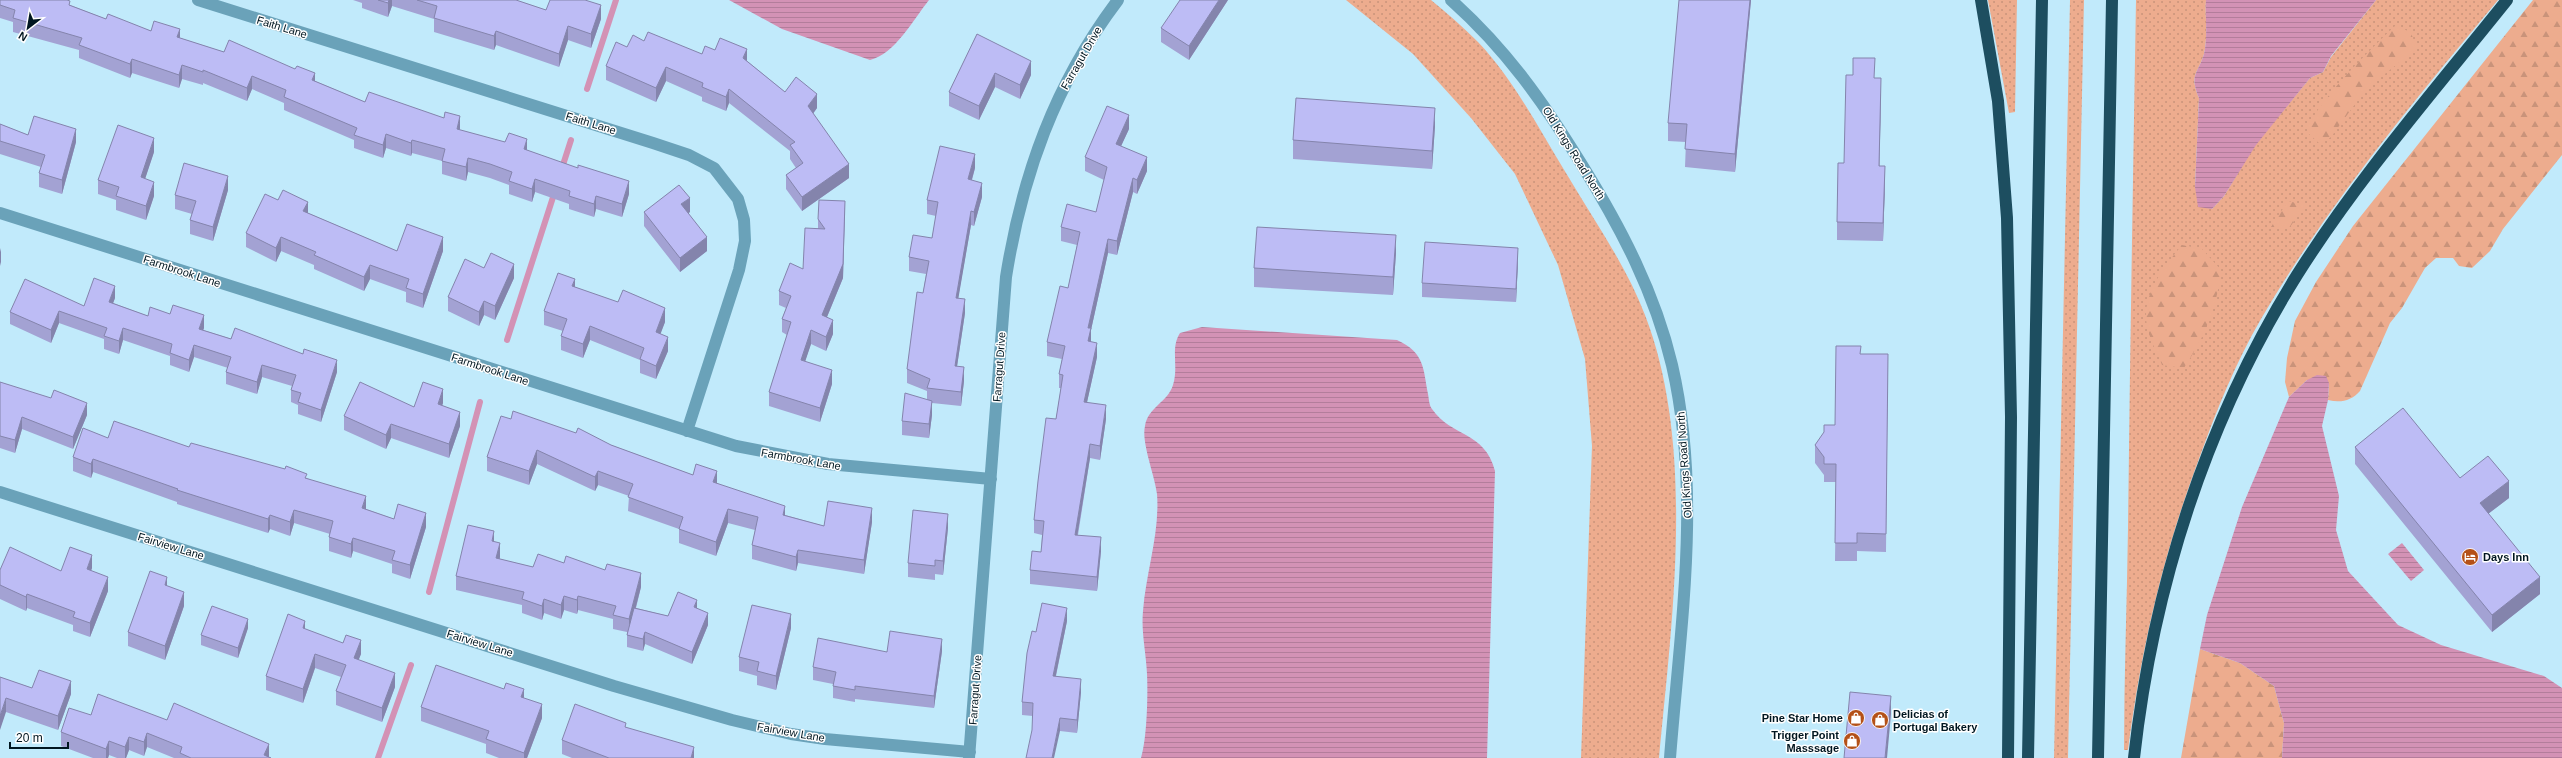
<svg xmlns="http://www.w3.org/2000/svg" width="2562" height="758" viewBox="0 0 2562 758" font-family="Helvetica,sans-serif">
<defs>
<pattern id="grass-dots" width="8" height="8" patternUnits="userSpaceOnUse"><rect width="8" height="8" fill="#edac8e"/><path d="M2 2h.1M6 6h.1" fill="none" stroke="#c9937a" stroke-width="1.8" stroke-linecap="round"/></pattern>
<pattern id="forest-firs" width="22" height="20" patternUnits="userSpaceOnUse"><rect width="22" height="20" fill="#edac8e"/><path d="M5 1l3.5 6h-7zM16 11l3.5 6h-7z" fill="#c9937a"/></pattern>
<pattern id="water-rules" width="6" height="5" patternUnits="userSpaceOnUse"><rect width="6" height="5" fill="#d392b5"/><path d="M0 2.5h6" fill="none" stroke="#b37d9b"/></pattern>
</defs>
<rect width="100%" height="100%" fill="#c1eafb"/>
<path fill="url(#grass-dots)" d="M1346 0H1431C1447 13 1463 27 1478 42 1514 80 1539 129 1566 173 1593 219 1626 265 1645 315 1696 447 1672 620 1659 758H1581L1592 446 1585 359 1558 265 1515 174 1471 118 1413 54Z
M1988 0H2017L2015 112 2009 113Z
M2070 0H2084L2068 758H2054Z
M2136 0H2206C2205 16 2208 38 2204 54 2198 74 2189 74 2199 98L2195 187 2212 209 2224 196 2255 145 2310 78 2323 72 2331 57 2376 0H2498C2413 102 2328 204 2261 319 2236 362 2217 409 2200 456 2163 555 2142 644 2128 750H2124C2124 676 2127 602 2128 528 2130 352 2133 176 2136 0Z"/>
<path fill="url(#forest-firs)" d="M2533 0H2562V155L2503 229 2490 251 2472 268 2459 266 2453 258H2436L2425 268 2402 308 2390 323 2360 391C2351 401 2341 403 2328 400L2329 383 2307 380 2289 397 2285 382 2287 358 2295 321 2316 282 2353 226Z
M2395 26 2411 32 2416 49 2366 89 2331 137 2320 144 2307 132C2313 105 2373 47 2395 26Z
M2288 201 2305 205 2290 227H2271Z
M2182 245 2202 249 2221 270C2217 308 2205 336 2184 368L2162 365C2158 354 2151 342 2148 330 2139 298 2163 268 2182 245Z
M2200 649 2240 663 2274 686 2284 723 2282 758H2181Z"/>
<path fill="url(#water-rules)" d="M729 0H929C913 20 895 54 870 60L782 29Z
M2206 0H2376L2331 56 2323 72 2310 78 2256 145 2224 196 2212 209 2198 207 2195 187 2199 98C2189 74 2198 74 2204 54 2208 38 2205 16 2206 0Z
M1202 327 1397 340C1425 353 1423 368 1428 394 1429 399 1429 405 1432 409 1451 437 1485 431 1495 471L1487 758H1141C1147 739 1148 695 1147 674 1146 652 1141 632 1143 611 1146 572 1160 533 1157 494 1155 476 1141 442 1145 426 1148 407 1168 402 1173 385 1179 367 1170 348 1180 333Z
M2317 375 2326 376 2329 383 2328 400 2322 426 2339 496 2336 530 2348 571 2398 625 2441 645 2544 676 2562 688V758H2282L2284 723 2274 686 2240 663 2200 649 2207 615 2242 507 2289 397 2307 380Z
M2402 543 2424 570 2411 581 2388 554Z"/>
<g fill="none" stroke-linecap="round" stroke-linejoin="round">
<path stroke="#d392b5" stroke-width="6" d="M587 89 616 0
M561 171 571 140
M507 340 555 191
M429 592 480 402
M378 758 411 665"/>
<path stroke="#6aa2b9" stroke-width="12" d="M198 0 653 143 689 155 714 168 738 199 744 220 745 241 739 270 687 431
M1451 0C1506 49 1544 103 1582 165 1621 228 1655 293 1672 365 1702 494 1680 628 1670 758
M0 213 736 446 828 464 991 479
M0 492 614 686 732 720 791 734 825 739 970 752
M969 758 1006 277C1022 176 1055 83 1118 0"/>
<path stroke="#1d4e60" stroke-width="12" d="M1981 0 1998 101 2007 218 2011 417 2008 758
M2028 758 2042 0
M2098 758 2112 0
M2134 758C2153 587 2206 421 2297 275 2359 177 2435 90 2507 0"/>
</g>
<path fill="#a3a2d3" d="M0 0 70 5 106 19 180 38 315 81 365 102 460 129V130L527 150 629 194 622 217 596 209 594 217 569 209V204L535 192 532 202 509 194V185L490 178 468 172 466 181 442 174V161L412 153 411 156 386 148 383 158 354 148V140L284 110V103L252 89 247 101 203 83V85L182 79 179 88 132 73 130 78 79 58V50L13 32V22L0 18Z
M353 0H516L546 10 601 19 591 48 568 40 559 67 496 45 494 50 434 32V19L392 6 388 17 362 8V3Z
M1228 0 1189 60 1161 42V28Z
M1751 0 1735 172 1685 167 1686 142 1668 141V123Z
M977 34 1031 75 1020 99 995 87 979 120 949 106V92Z
M644 41 702 54 715 50 747 61 785 92 817 108 813 114 849 178 802 211 786 189V175L796 168 790 159V151L729 103 726 111 702 101V97L666 81 656 102 606 80V66L627 47Z
M1875 78 1881 96 1879 166 1885 184 1883 241 1837 240V222Z
M0 124 28 135 76 142 62 194 39 187V173L41 167 0 154Z
M1435 126 1432 169 1293 159V140Z
M1129 129 1121 146 1147 171 1137 194 1133 192 1117 255 1108 253 1091 330V342L1097 357 1087 402 1106 419 1100 460 1090 458 1078 535 1101 551 1097 591 1030 584V570L1041 552 1042 535 1034 533V520L1056 419 1061 388H1059V374L1062 359 1047 356V342L1068 288 1077 245 1061 241V227L1096 212 1104 180 1085 171V157Z
M154 152 145 179 154 196 146 220 116 210V200L98 194V180Z
M975 168 972 180 982 197 974 226 971 225 958 298 965 313 957 366 964 381 961 406 932 403V415L929 438 902 435V421L927 400V391L907 383V369L923 293 926 274 909 271V257L932 238 936 216 927 214V200Z
M228 190 213 241 190 234V220L192 214 175 209V195Z
M644 212H690L688 213 707 251 680 272 644 226Z
M308 213 397 251H443L423 308 406 302V292L370 279 364 291 314 269V265L281 251 276 262 246 247V233Z
M845 215 843 278 827 317 833 334 826 351 811 344 805 361 832 384 820 422 769 406V392L787 335 782 332V319L786 308 779 305V291L803 269 818 229V219Z
M1396 253 1393 295 1254 287V268Z
M1518 262 1516 302 1422 297V283Z
M484 268 514 278 495 320 484 315 479 326 448 311V297Z
M575 287 665 322 660 334 668 351 656 379 640 373V360L590 340 583 358 561 350V336L563 331 544 325V311Z
M115 298 113 303 148 316 204 328 203 330 337 372 321 422 298 414V405L291 402V390L292 386 262 377 257 394 226 384V372L228 368 194 357 189 372 170 365V356L123 340 119 354 104 349V339L59 323 51 343 10 324V312L84 306Z
M1861 354H1888L1886 552 1857 551V561H1835L1836 482H1824V475L1815 463V445L1835 425Z
M0 382 87 415 73 449 22 429 15 453 0 448Z
M443 403 442 405 460 426 449 458 391 438 386 449 344 430V416Z
M511 419 611 445 693 475 717 483 785 515 824 526 872 522 864 574 798 563 796 571 752 559V545L755 530 728 523 716 556 679 543V529L628 511 629 496 598 485 595 491 537 464 529 485 487 471V457Z
M108 438 189 447 307 478 366 509 394 519 426 527 410 579 392 573V564L353 551 351 558 329 551V537L330 534 294 523 290 536 270 529 268 533 177 504V502L93 472 91 478 73 471V457Z
M2355 447 2460 478 2509 498 2488 514 2540 594 2492 632 2355 464Z
M948 528 943 575 935 574V580L908 577V563Z
M494 542 500 557V559L533 567 564 563 641 587 636 608 668 616 697 608 708 625 692 664 645 644 643 651 627 647V632L613 629V619L578 610 577 614 564 610 561 619 544 613 542 620 522 613V605L456 590V576Z
M92 568 91 570 108 591 90 637 73 631V625L27 608 26 611 0 599V570L61 571Z
M167 586 184 606 165 660 128 646V632Z
M1067 621 1056 676 1081 692 1077 733 1060 731 1033 716 1022 715V702L1036 632Z
M248 628 238 658 201 645V635Z
M791 628 776 690 757 685V676L739 671V657Z
M305 629 361 654 358 660 395 687 382 722 336 705V691L341 677 315 668 303 703 266 690V676Z
M942 651 934 708 855 699V702L833 698V684L813 680V667L887 652Z
M0 677 32 688 71 694 58 730 6 712Z
M524 698 542 718 527 758H499L486 753V744L421 721V707Z
M91 715 269 757 271 758H174L147 747 144 756 129 750 126 758H117L109 755 108 758H93L61 746V732Z
M626 728 694 758H572L562 754V740Z"/>
<path fill="#8484ac" d="M389 0H392V6L388 17V3Z
M1219 0H1228L1189 60V46Z
M1750 0H1751L1735 172V154Z
M601 5V19L591 48V34Z
M568 26V40L559 67V54Z
M180 29V42L177 37Z
M496 31V45L494 50V36Z
M747 49V63L743 58Z
M132 59V73L130 78V64Z
M1031 61V75L1020 99V85Z
M182 65V79L179 88V75Z
M666 67V81L656 102V88Z
M315 73V86L312 80Z
M995 73V87L979 120V106Z
M252 76V89L247 101V88Z
M1881 78V96L1879 184V166Z
M729 89V103L726 111V97Z
M817 94V108L808 120V106Z
M1435 108V126L1432 169V151Z
M1129 115V129L1116 157V144Z
M460 116V129L457 142V129Z
M76 129V142L62 194V180Z
M386 134V148L383 158V145Z
M154 138V152L141 191V177Z
M527 139V152L524 149Z
M412 140V153L411 156V143Z
M975 154V168L968 193V179Z
M1147 157V171L1137 194V180Z
M468 158V172L466 181V167Z
M849 164V178L802 211V197Z
M1885 166V184L1883 241V223Z
M228 176V190L213 241V227Z
M1133 178V192L1117 255V241Z
M535 179V192L532 202V189Z
M629 181V194L622 217V204Z
M154 182V196L146 220V206Z
M982 183V197L974 226V212Z
M596 196V209L594 217V204Z
M690 198V212L681 218V204Z
M845 201 843 278 822 329V315Z
M308 202V216L303 211Z
M971 211V225L956 312V298Z
M1396 235V253L1393 295V277Z
M281 237V251L276 262V248Z
M443 237V251L423 308V294Z
M707 237V251L680 272V258Z
M1108 239V253L1091 330V342L1088 355V328Z
M1 248V262L0 266V252Z
M1518 248V262L1516 302V289Z
M514 264V278L495 320V306Z
M370 265V279L364 291V277Z
M575 279V292L572 286Z
M115 286V298L109 314V302Z
M965 299V313L955 380V366Z
M484 301V315L479 326V312Z
M665 308V322L656 346V332Z
M59 311V323L51 343V330Z
M204 315V328L199 341V329Z
M833 320V334L826 351V337Z
M590 326V340L583 358V344Z
M123 328V340L119 354V341Z
M811 330V344L801 374V360Z
M668 337V351L656 379V366Z
M1097 343V357L1084 416V402Z
M194 345V357L189 372V360Z
M337 360V372L321 422V410Z
M262 365V377L257 394V382Z
M964 367V381L961 406V392Z
M832 370V384L820 422V408Z
M443 389V403L438 418V404Z
M932 401V415L929 438V424Z
M87 403V415L73 449V437Z
M1106 405V419L1100 460V446Z
M460 412V426L449 458V444Z
M22 417V429L15 453V440Z
M391 424V438L386 449V435Z
M1090 444V458L1075 549V535Z
M537 450V464L529 485V471Z
M93 459V472L91 478V464Z
M598 471V485L595 491V477Z
M717 471V485L713 482Z
M2509 481V498L2480 520V503Z
M366 496V510L362 508Z
M785 506V520L783 515Z
M872 508V522L864 574V560Z
M728 509V523L716 556V542Z
M294 510V523L290 536V522Z
M426 513V527L410 579V565Z
M948 514V528L943 575V561Z
M270 515V529L268 533V519Z
M494 531V545L492 541Z
M1101 537V551L1097 591V577Z
M353 538V551L351 558V544Z
M500 543V557L496 572V558Z
M798 550V563L796 571V557Z
M92 555V568L87 583V569Z
M641 573V587L629 633V619Z
M108 577V591L90 637V623Z
M167 577V591L165 585Z
M2540 577V594L2492 632V615Z
M184 592V606L165 660V646Z
M27 594V608L26 611V597Z
M564 596V610L561 619V605Z
M578 596V610L577 614V600Z
M544 599V613L542 620V606Z
M697 600V611L694 607Z
M1067 608V621L1053 689V676Z
M708 613V625L692 664V652Z
M791 614V628L776 690V676Z
M248 619V628L238 658V648Z
M305 621V634L303 628Z
M645 632V644L643 651V639Z
M942 639V651L934 708V696Z
M361 640V654L354 672V658Z
M315 654V668L303 703V689Z
M395 673V687L382 722V708Z
M1081 679V692L1077 733V720Z
M71 681V694L58 730V716Z
M524 689V703L521 697Z
M1891 696V714L1887 758H1885Z
M6 698V712L0 730V716Z
M542 704V718L527 758H524V753Z
M1060 718V731L1054 758H1052Z
M147 733V747L144 756V742Z
M129 737V750L126 758H125V747Z
M109 741V755L108 758H106V749Z
M269 744V758L264 755Z
M694 747V758H691Z"/>
<path fill="#bdbcf5" stroke="#8484ac" d="M0 0H67L70 1 69 5 106 19 108 14 151 31 154 21 180 29 177 37 224 52 229 40 295 69 297 66 315 73 312 80 365 102 369 92 444 118 445 112 460 116 457 129 505 142 509 133 527 139 524 149 578 168V165L629 181 622 204 596 196 594 204 569 196 570 191 535 179 532 189 509 181 512 172 490 164 468 158 466 167 442 161 445 149 412 140 411 143 386 134 383 145 354 135 357 128 284 97 286 90 252 76 247 88 203 70V72L182 65 179 75 132 59 130 64 79 45 82 38 13 18 15 10 0 5Z
M378 0H389L388 3Z
M417 0H516L546 10 550 0H585L601 5 591 34 568 26 559 54 496 31 494 36 434 18 437 6Z
M1180 0H1219L1189 46 1161 28Z
M1679 0H1750L1735 154 1685 149 1687 124 1668 123Z
M648 32 702 54 705 46 715 50 720 38 747 49 743 58 785 92 796 77 817 94 808 106 849 164 802 197 786 175 803 163 790 145 795 142 729 89 726 97 702 87 703 83 666 67 656 88 606 66 616 42 627 47 633 35 644 41Z
M977 34 1031 61 1020 85 995 73 979 106 949 92Z
M1853 58H1875L1874 78H1881L1879 166H1885L1883 223 1837 222 1838 163H1844L1846 75H1853Z
M1296 98 1435 108 1432 151 1293 140Z
M1107 106 1129 115 1116 144 1147 157 1137 180 1133 178 1117 241 1108 239 1088 328H1091L1088 341 1097 343 1084 402 1106 405 1100 446 1090 444 1075 535 1101 537 1097 577 1030 570 1032 551 1041 552 1044 521 1034 520 1038 481 1046 418 1056 419 1063 375 1059 374 1065 346 1047 342 1060 286 1068 288 1080 232 1061 227 1067 204 1096 212 1107 167 1085 157Z
M34 116 76 129 62 180 39 173 45 155 0 141V124L28 135Z
M118 125 154 138 141 177 154 182 146 206 116 196 119 187 98 180Z
M940 146 975 154 968 179 982 183 974 212 971 211 956 298 965 299 955 366 964 367 961 392 927 388 930 379 907 369 917 292 923 293 929 261 909 257 913 235 932 238 938 202 927 200Z
M184 163 228 176 213 227 190 220 196 201 175 195Z
M679 185 690 198 681 204 707 237 680 258 644 212Z
M283 190 308 202 303 211 397 251 407 224 443 237 423 294 406 288 409 279 370 265 364 277 314 255 316 252 281 237 276 248 246 233 265 194 278 200Z
M819 200 845 201 843 264 822 315 833 320 826 337 811 330 801 360 832 370 820 408 769 392 791 322 782 319 791 296 779 291 790 263 803 269 805 228 825 229 818 219Z
M1257 227 1396 235 1393 277 1254 268Z
M1425 242 1518 248 1516 289 1422 283Z
M491 253 514 264 495 306 484 301 479 312 448 297 465 259 484 268Z
M558 273 575 279 572 286 618 302 623 290 665 308 656 332 668 337 656 366 640 359 644 348 590 326 583 344 561 336 567 319 544 311Z
M94 278 115 286 109 302 148 316 150 307 170 314 173 305 204 315 199 329 231 339 235 328 303 354 304 349 337 360 321 410 298 402 301 393 291 390 296 375 262 365 257 382 226 372 231 357 194 345 189 360 170 353 172 344 123 328 119 341 104 336 107 328 59 311 51 330 10 312 25 279 84 306Z
M1836 346H1861L1860 354H1888L1886 534 1857 533V543H1835L1836 464H1824V457L1815 445 1824 432V425H1835Z
M0 382 51 398 54 390 87 403 73 437 22 417 15 440 0 436Z
M360 382 414 407 423 382 443 389 438 404 460 412 449 444 391 424 386 435 344 416Z
M905 393 932 401 929 424 902 421Z
M2403 408 2460 478 2488 456 2509 481 2480 503 2540 577 2492 615 2355 447Z
M513 411 576 433 578 428 611 445 693 475 696 464 717 471 713 482 785 506 783 515 824 526 828 501 872 508 864 560 798 550 796 557 752 545 758 517 728 509 716 542 679 529 683 517 628 497 633 484 598 471 595 477 537 450 529 471 487 457 501 416 511 419Z
M114 421 189 447 191 443 285 469 286 466 307 474 305 478 366 496 362 508 394 519 398 504 426 513 410 565 392 560 395 551 353 538 351 544 329 537 333 521 294 510 290 522 270 515 268 519 177 490 178 489 93 459 91 464 73 457 83 428 108 438Z
M913 510 948 514 943 561 935 560V566L908 563Z
M468 525 494 531 492 541 500 543 496 558 533 567 538 554 564 563 566 556 605 570 607 564 641 573 629 619 613 615 616 606 578 596 577 600 564 596 561 605 544 599 542 606 522 599 524 592 456 576Z
M10 547 61 571 70 547 92 555 87 569 108 577 90 623 73 617 75 612 27 594 26 597 0 585V570Z
M150 571 167 577 165 585 184 592 165 646 128 632Z
M678 592 697 600 694 607 708 613 692 652 645 632 643 639 627 635 634 608 668 616Z
M1042 603 1067 608 1053 676 1081 679 1077 720 1060 718 1052 758H1026L1032 730 1033 703 1022 702 1027 653 1032 631 1036 632Z
M752 605 791 614 776 676 757 671 759 662 739 657Z
M212 606 248 619 238 648 201 635Z
M288 614 305 621 303 628 343 643 346 635 361 640 354 658 395 673 382 708 336 691 346 665 315 654 303 689 266 676Z
M890 631 942 639 934 696 855 686V690L833 686 836 672 813 667 818 638 887 652Z
M436 665 504 689 506 683 524 689 521 697 542 704 524 753 486 739 489 731 421 707Z
M39 670 71 681 58 716 6 698 0 716V677L32 688Z
M1850 692 1891 696 1885 758H1844Z
M98 694 167 720 174 703 269 744 264 755 271 758H191L180 753 182 747 147 733 144 742 129 737 125 747 109 741 106 749 61 732 69 708 91 715Z
M575 704 626 723 625 727 694 747 691 758H609L562 740Z"/>
<defs>
<g id="hotel-disc" transform="scale(0.9)"><circle r="9.5" fill="#b45118" stroke="#fff"/><path d="M-6-4.5h1.5V1H6V5H4.5V3h-9V5H-6ZM-4 0a1.8 1.8 0 1 1 3.6 0ZM.5 0V-2.5h3Q6-2.5 6 0Z" fill="#fff"/></g>
<g id="shop-disc" transform="scale(0.9)"><circle r="9.5" fill="#b45118" stroke="#fff"/><path d="M-5-2.5h2.3a2.7 3.5 0 0 1 5.4 0H5L5.5 6h-11ZM-1.5-2.5h3a1.5 2.3 0 0 0-3 0Z" fill="#fff"/></g>
</defs>
<g fill-rule="evenodd">
<use href="#hotel-disc" x="2470" y="557"/>
<use href="#shop-disc" x="1856" y="718"/>
<use href="#shop-disc" x="1880" y="720"/>
<use href="#shop-disc" x="1852" y="741"/>
</g>
<g text-anchor="middle" dominant-baseline="central" stroke-width="3" stroke-linejoin="round" paint-order="stroke">
<g font-size="11" fill="#001620" stroke="#fff">
<text transform="translate(282 27) rotate(17)">Faith Lane</text>
<text transform="translate(1081 58) rotate(-60)">Farragut Drive</text>
<text transform="translate(591 123) rotate(17)">Faith Lane</text>
<text transform="translate(1574 153) rotate(58)">Old Kings Road North</text>
<text transform="translate(182 271) rotate(18)">Farmbrook Lane</text>
<text transform="translate(999 367) rotate(-86)">Farragut Drive</text>
<text transform="translate(490 369) rotate(18)">Farmbrook Lane</text>
<text transform="translate(801 459) rotate(10)">Farmbrook Lane</text>
<text transform="translate(1684 465) rotate(-94)">Old Kings Road North</text>
<text transform="translate(171 546) rotate(17)">Fairview Lane</text>
<text transform="translate(480 643) rotate(17)">Fairview Lane</text>
<text transform="translate(975 690) rotate(-86)">Farragut Drive</text>
<text transform="translate(791 732) rotate(10)">Fairview Lane</text>
</g>
<g font-size="11" font-weight="bold" fill="#001620" stroke="#fff" text-anchor="start">
<text x="2483" y="557">Days Inn</text>
<text x="1893" y="714">Delicias of<tspan x="1893" dy="13">Portugal Bakery</tspan></text>
<text x="1843" y="718" text-anchor="end">Pine Star Home</text>
<text x="1839" y="735" text-anchor="end">Trigger Point<tspan x="1839" dy="13">Masssage</tspan></text>
</g>
</g>
<g transform="translate(28 28) rotate(211)" stroke="#ffffff" stroke-width="3" paint-order="stroke">
<path d="M0-3L7 15L0 10L-7 15Z" fill="#001620"/>
<text y="-6" font-size="11" font-weight="bold" text-anchor="middle" fill="#001620">N</text>
</g>
<path d="M10 742v6h58v-6" fill="none" stroke="#001620" stroke-width="2"/>
<text x="16" y="742" font-size="12" fill="#001620" stroke="#ffffff" stroke-width="3" paint-order="stroke">20 m</text>
</svg>
